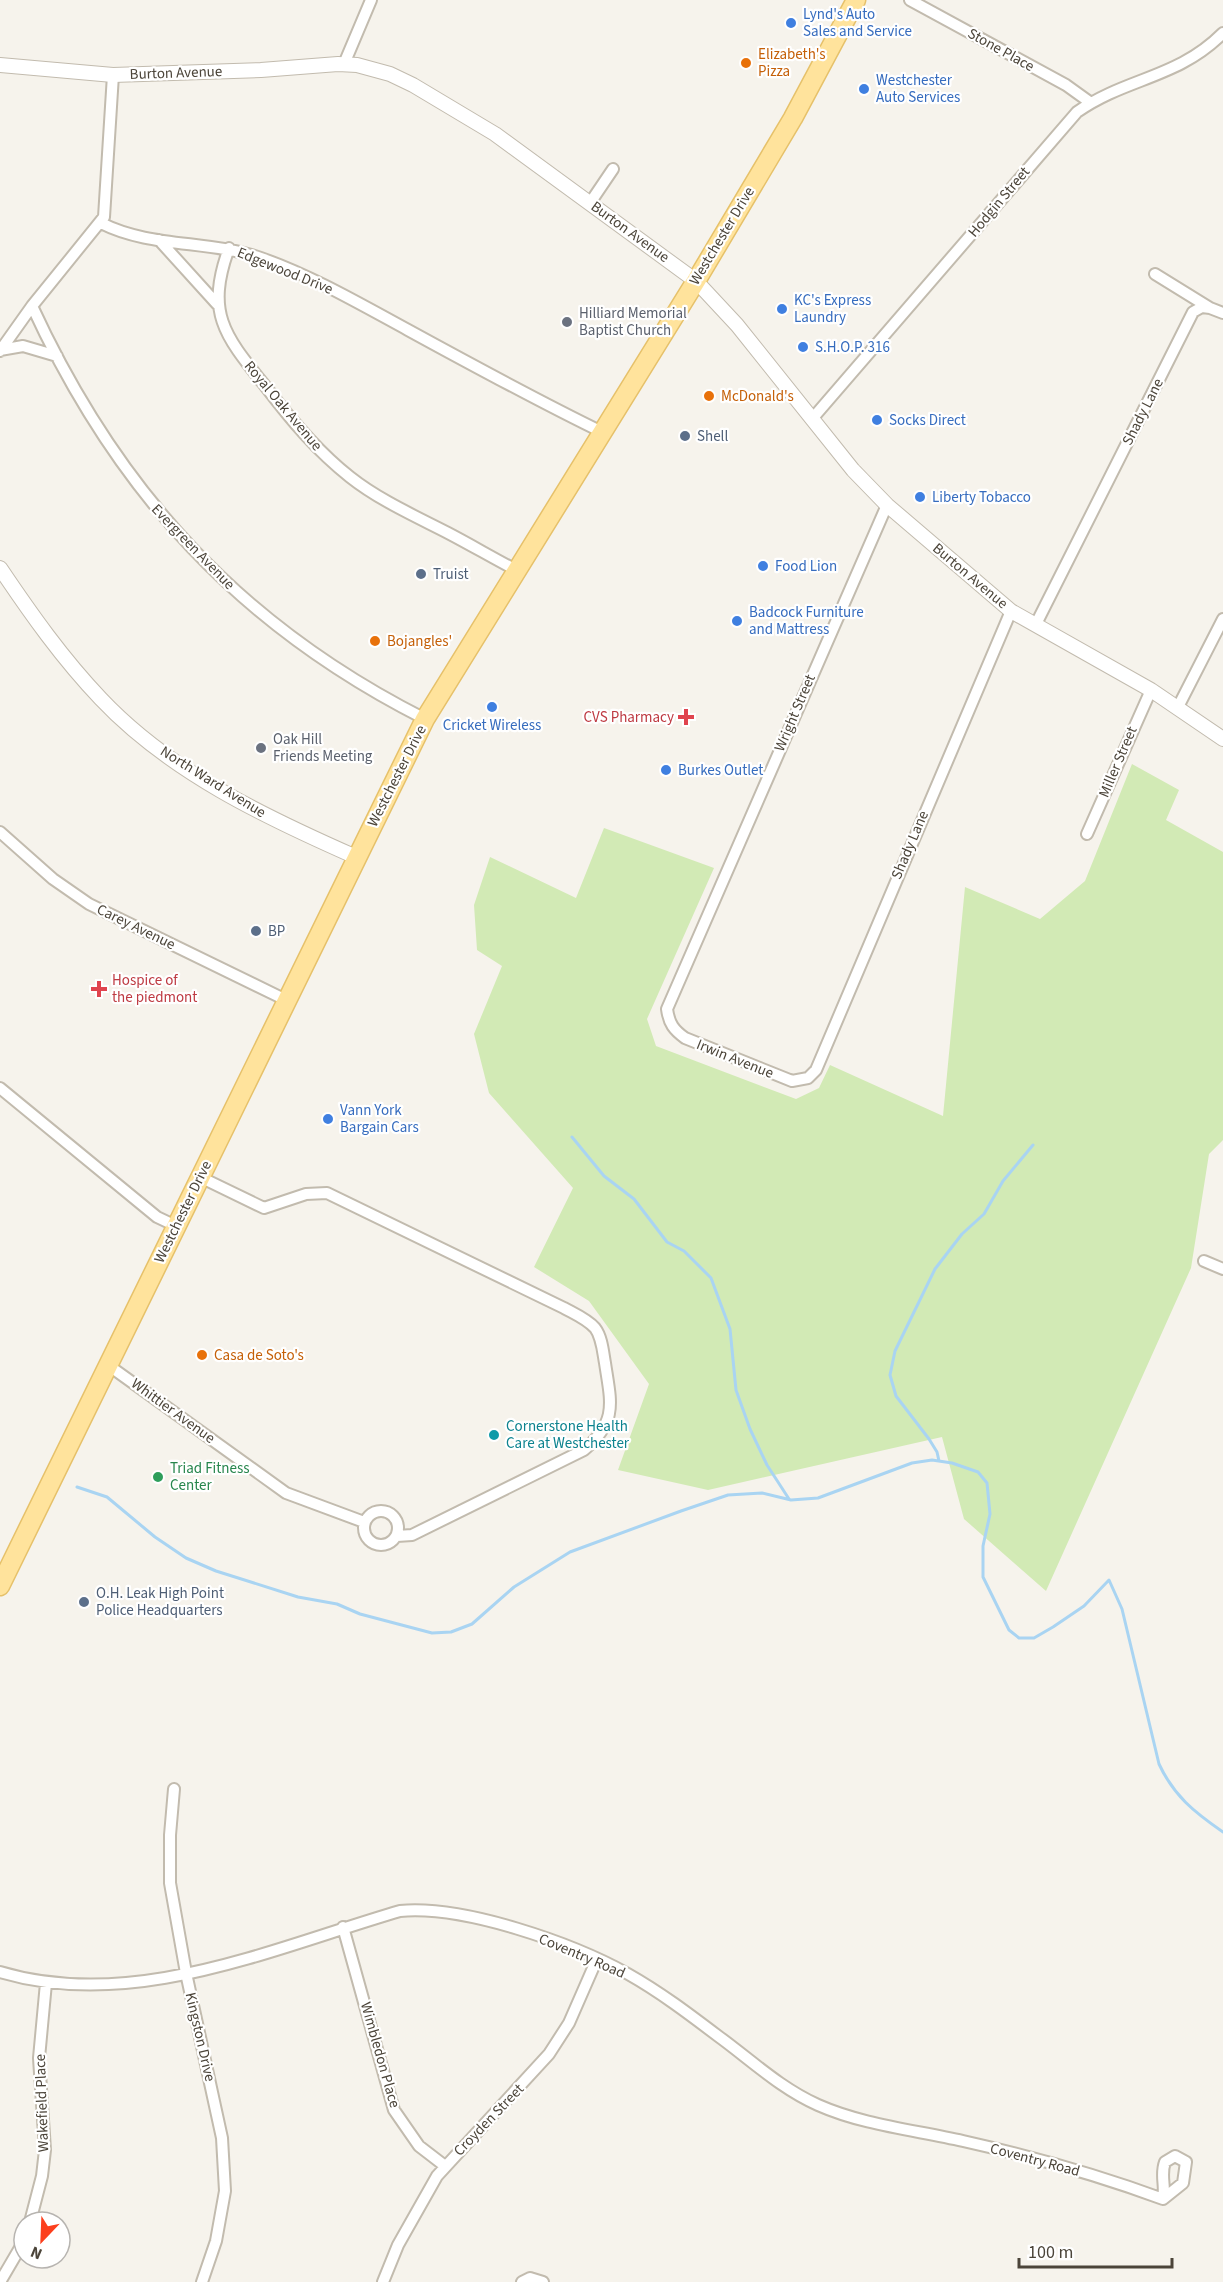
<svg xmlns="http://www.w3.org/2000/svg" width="1223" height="2282" viewBox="0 0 1223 2282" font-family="'Source Sans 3',sans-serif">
<rect width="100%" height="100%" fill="#f6f3ec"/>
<path fill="#d2eab5" d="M1132 764 1179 790 1166 820 1223 852V1140L1209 1154 1191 1268 1046 1591 964 1519 942 1437 708 1490 618 1470 649 1384 589 1301 534 1267 573 1188 489 1093 474 1034 502 966 477 950 474 905 490 857 576 898 604 828 714 868 647 1019 656 1046 796 1099 819 1088 830 1065 943 1116 965 887 1040 919 1085 881Z"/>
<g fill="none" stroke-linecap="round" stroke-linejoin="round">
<path stroke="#a9d4f2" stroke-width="3" d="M572 1137 604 1176 634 1199 667 1242 684 1251 711 1278 730 1329 736 1390 750 1429 767 1465 789 1499
M939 1461 937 1452 929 1439 896 1396 890 1375 895 1351 935 1269 962 1234 984 1214 1003 1181 1033 1145
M77 1487 107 1497 155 1537 186 1558 216 1571 298 1597 337 1604 360 1614 432 1633 451 1632 472 1624 514 1587 570 1552 681 1511 728 1495 762 1493 791 1500 818 1498 912 1463 932 1460 952 1463 978 1472 987 1483 990 1514 983 1546V1577L1009 1630 1019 1638H1034L1053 1627 1084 1606 1109 1580 1122 1609 1159 1764C1174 1796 1194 1812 1223 1832"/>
<g stroke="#c2bbae" stroke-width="14">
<path id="minor" d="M910 0 1066 85 1091 103
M344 64 371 0
M590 203 613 169
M101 223C150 248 209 240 261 258 312 276 360 304 408 330 472 365 536 400 602 432
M159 240 217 304
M229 248C205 314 225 336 266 387 291 420 317 451 350 477 379 500 415 516 448 533 471 545 493 558 516 570
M1155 274 1210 308 1223 313
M32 306C118 493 241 626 425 719
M0 350 23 346 57 356
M0 351 32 306 104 217 113 75
M812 419 1077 112C1127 77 1177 79 1223 33
M887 505 667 1009C669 1024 674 1030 685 1038L792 1081 808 1078 816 1070 1011 611
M1036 624 1193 312 1202 307 1210 308
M1178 707 1223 619
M0 832 53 879 89 904 286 1000
M1087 834 1151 690
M0 1088 157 1217 176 1226
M200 1177 264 1208 306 1194 327 1193 564 1308C575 1314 587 1319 595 1328 602 1337 603 1352 605 1363 611 1403 618 1421 584 1450L412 1535 397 1536
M1204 1261 1223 1269
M108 1365 286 1493 364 1522
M364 1528a17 17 0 1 1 34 0a17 17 0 1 1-34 0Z
M174 1789 170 1835V1883L186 1973 222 2138 225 2191 216 2241 202 2282
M343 1927 394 2110 419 2146 445 2166
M0 1972C133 2012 273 1948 400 1911 464 1905 572 1943 628 1974 660 1992 689 2014 718 2036 751 2060 780 2088 818 2105 863 2125 915 2130 963 2141 1030 2156 1098 2175 1163 2199L1183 2183 1186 2162 1175 2156 1165 2162C1160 2175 1166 2185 1163 2199
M30 2222 42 2176 45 2150 39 2058 46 1983
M0 2282 24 2241
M383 2282 398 2245 437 2176 549 2054 569 2023 597 1959
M522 2282 530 2278 543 2282"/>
</g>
<g stroke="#c2bbae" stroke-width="16">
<path id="tertiary" d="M0 65 113 75 261 70 338 64 357 65 390 74 413 85 495 134 696 281 737 325 853 470 887 505 1011 611 1151 690 1223 739
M0 568C31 614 62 658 101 699 170 772 265 817 356 857"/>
</g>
<g stroke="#e6c16a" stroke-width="21">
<path id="primary" d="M0 1586 425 719 696 281 793 118 856 0"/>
</g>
<use href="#minor" stroke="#fff" stroke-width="10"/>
<use href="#tertiary" stroke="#fff" stroke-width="14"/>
<use href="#primary" stroke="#ffe39c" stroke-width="18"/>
</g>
<g fill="#3f7fe0" stroke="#fff" stroke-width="2">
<circle cx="791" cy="23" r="6"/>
<circle cx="864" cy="89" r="6"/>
<circle cx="782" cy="309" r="6"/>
<circle cx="803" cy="347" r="6"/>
<circle cx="877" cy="420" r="6"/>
<circle cx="920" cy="497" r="6"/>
<circle cx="763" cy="566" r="6"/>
<circle cx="737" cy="621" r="6"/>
<circle cx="492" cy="707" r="6"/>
<circle cx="666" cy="770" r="6"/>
<circle cx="328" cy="1119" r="6"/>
</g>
<g fill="#e8710a" stroke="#fff" stroke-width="2">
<circle cx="746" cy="63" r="6"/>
<circle cx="709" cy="396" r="6"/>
<circle cx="375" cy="641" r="6"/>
<circle cx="202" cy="1355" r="6"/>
</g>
<g fill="#6b7280" stroke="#fff" stroke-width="2">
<circle cx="567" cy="322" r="6"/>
<circle cx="261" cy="748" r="6"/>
</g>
<g fill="#5c6f8a" stroke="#fff" stroke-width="2">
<circle cx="685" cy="436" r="6"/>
<circle cx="421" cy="574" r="6"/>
<circle cx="256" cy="931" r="6"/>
<circle cx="84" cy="1602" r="6"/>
</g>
<g fill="#e0444e" stroke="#fff" stroke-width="2">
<path d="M683 708h6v6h6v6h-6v6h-6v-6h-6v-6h6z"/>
<path d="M96 980h6v6h6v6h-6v6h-6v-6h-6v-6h6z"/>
</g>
<circle fill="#0f9aa8" stroke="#fff" stroke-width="2" cx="494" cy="1435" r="6"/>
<circle fill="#2e9e5b" stroke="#fff" stroke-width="2" cx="158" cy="1477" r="6"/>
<g text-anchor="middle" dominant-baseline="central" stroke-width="4.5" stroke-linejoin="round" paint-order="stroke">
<g font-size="15" fill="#366cbe" stroke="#fff" text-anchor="start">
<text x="803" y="14">Lynd's Auto<tspan x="803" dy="17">Sales and Service</tspan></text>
<text x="876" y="80">Westchester<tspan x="876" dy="17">Auto Services</tspan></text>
<text x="794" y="300">KC's Express<tspan x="794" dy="17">Laundry</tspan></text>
<text x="815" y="347">S.H.O.P. 316</text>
<text x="889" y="420">Socks Direct</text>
<text x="932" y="497">Liberty Tobacco</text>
<text x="775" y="566">Food Lion</text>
<text x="749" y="612">Badcock Furniture<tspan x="749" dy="17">and Mattress</tspan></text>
<text x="492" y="725" text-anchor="middle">Cricket Wireless</text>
<text x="678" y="770">Burkes Outlet</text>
<text x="340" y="1110">Vann York<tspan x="340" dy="17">Bargain Cars</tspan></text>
</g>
<g font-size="15" fill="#4b4439" stroke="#fff">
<text transform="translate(1001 50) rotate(29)">Stone Place</text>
<text transform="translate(176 73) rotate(-2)">Burton Avenue</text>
<text transform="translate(999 202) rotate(-50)">Hodgin Street</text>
<text transform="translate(630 232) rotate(36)">Burton Avenue</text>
<text transform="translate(722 236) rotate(-59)">Westchester Drive</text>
<text transform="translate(285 271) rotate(22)">Edgewood Drive</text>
<text transform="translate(283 406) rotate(50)">Royal Oak Avenue</text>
<text transform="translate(1143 412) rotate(-63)">Shady Lane</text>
<text transform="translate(193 547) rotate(46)">Evergreen Avenue</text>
<text transform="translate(970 576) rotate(40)">Burton Avenue</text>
<text transform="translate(795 713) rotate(-67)">Wright Street</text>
<text transform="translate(1118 762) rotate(-67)">Miller Street</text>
<text transform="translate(397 776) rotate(-63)">Westchester Drive</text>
<text transform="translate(213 782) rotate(32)">North Ward Avenue</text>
<text transform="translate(910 845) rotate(-67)">Shady Lane</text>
<text transform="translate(136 927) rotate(26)">Carey Avenue</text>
<text transform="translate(735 1059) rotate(22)">Irwin Avenue</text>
<text transform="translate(183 1212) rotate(-64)">Westchester Drive</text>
<text transform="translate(173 1411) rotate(36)">Whittier Avenue</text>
<text transform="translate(582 1956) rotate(23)">Coventry Road</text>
<text transform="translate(200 2037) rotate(77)">Kingston Drive</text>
<text transform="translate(380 2055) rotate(74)">Wimbledon Place</text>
<text transform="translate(42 2103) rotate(-92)">Wakefield Place</text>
<text transform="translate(489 2120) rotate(-46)">Croyden Street</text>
<text transform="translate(1035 2160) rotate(15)">Coventry Road</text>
</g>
<g font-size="15" fill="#c56008" stroke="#fff" text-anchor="start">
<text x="758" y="54">Elizabeth's<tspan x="758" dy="17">Pizza</tspan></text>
<text x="721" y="396">McDonald's</text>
<text x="387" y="641">Bojangles'</text>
<text x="214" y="1355">Casa de Soto's</text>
</g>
<g font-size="15" fill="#5b616d" stroke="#fff" text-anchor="start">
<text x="579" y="313">Hilliard Memorial<tspan x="579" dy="17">Baptist Church</tspan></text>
<text x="273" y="739">Oak Hill<tspan x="273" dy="17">Friends Meeting</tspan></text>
</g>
<g font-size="15" fill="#4e5e75" stroke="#fff" text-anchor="start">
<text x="697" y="436">Shell</text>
<text x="433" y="574">Truist</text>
<text x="268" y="931">BP</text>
<text x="96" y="1593">O.H. Leak High Point<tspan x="96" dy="17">Police Headquarters</tspan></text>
</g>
<g font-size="15" fill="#be3a42" stroke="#fff" text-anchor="end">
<text x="674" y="717">CVS Pharmacy</text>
<text x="112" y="980" text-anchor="start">Hospice of<tspan x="112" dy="17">the piedmont</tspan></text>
</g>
<g font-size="15" fill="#0d838f" stroke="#fff" text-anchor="start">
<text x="506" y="1426">Cornerstone Health<tspan x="506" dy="17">Care at Westchester</tspan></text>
</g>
<g font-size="15" fill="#27864d" stroke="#fff" text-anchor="start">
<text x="170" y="1468">Triad Fitness<tspan x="170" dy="17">Center</tspan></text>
</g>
</g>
<g transform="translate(42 2240) rotate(203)"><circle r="28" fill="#ffffff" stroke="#b7b4b0" stroke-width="1.5"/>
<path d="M0-4.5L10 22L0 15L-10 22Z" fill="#fc3f1d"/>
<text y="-9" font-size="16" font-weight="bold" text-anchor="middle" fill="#4b4439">N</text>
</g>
<path d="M1019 2258v9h153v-9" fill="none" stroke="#4b4439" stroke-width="3"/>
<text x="1028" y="2258" font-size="18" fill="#4b4439" stroke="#ffffff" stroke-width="4.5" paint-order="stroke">100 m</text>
</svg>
